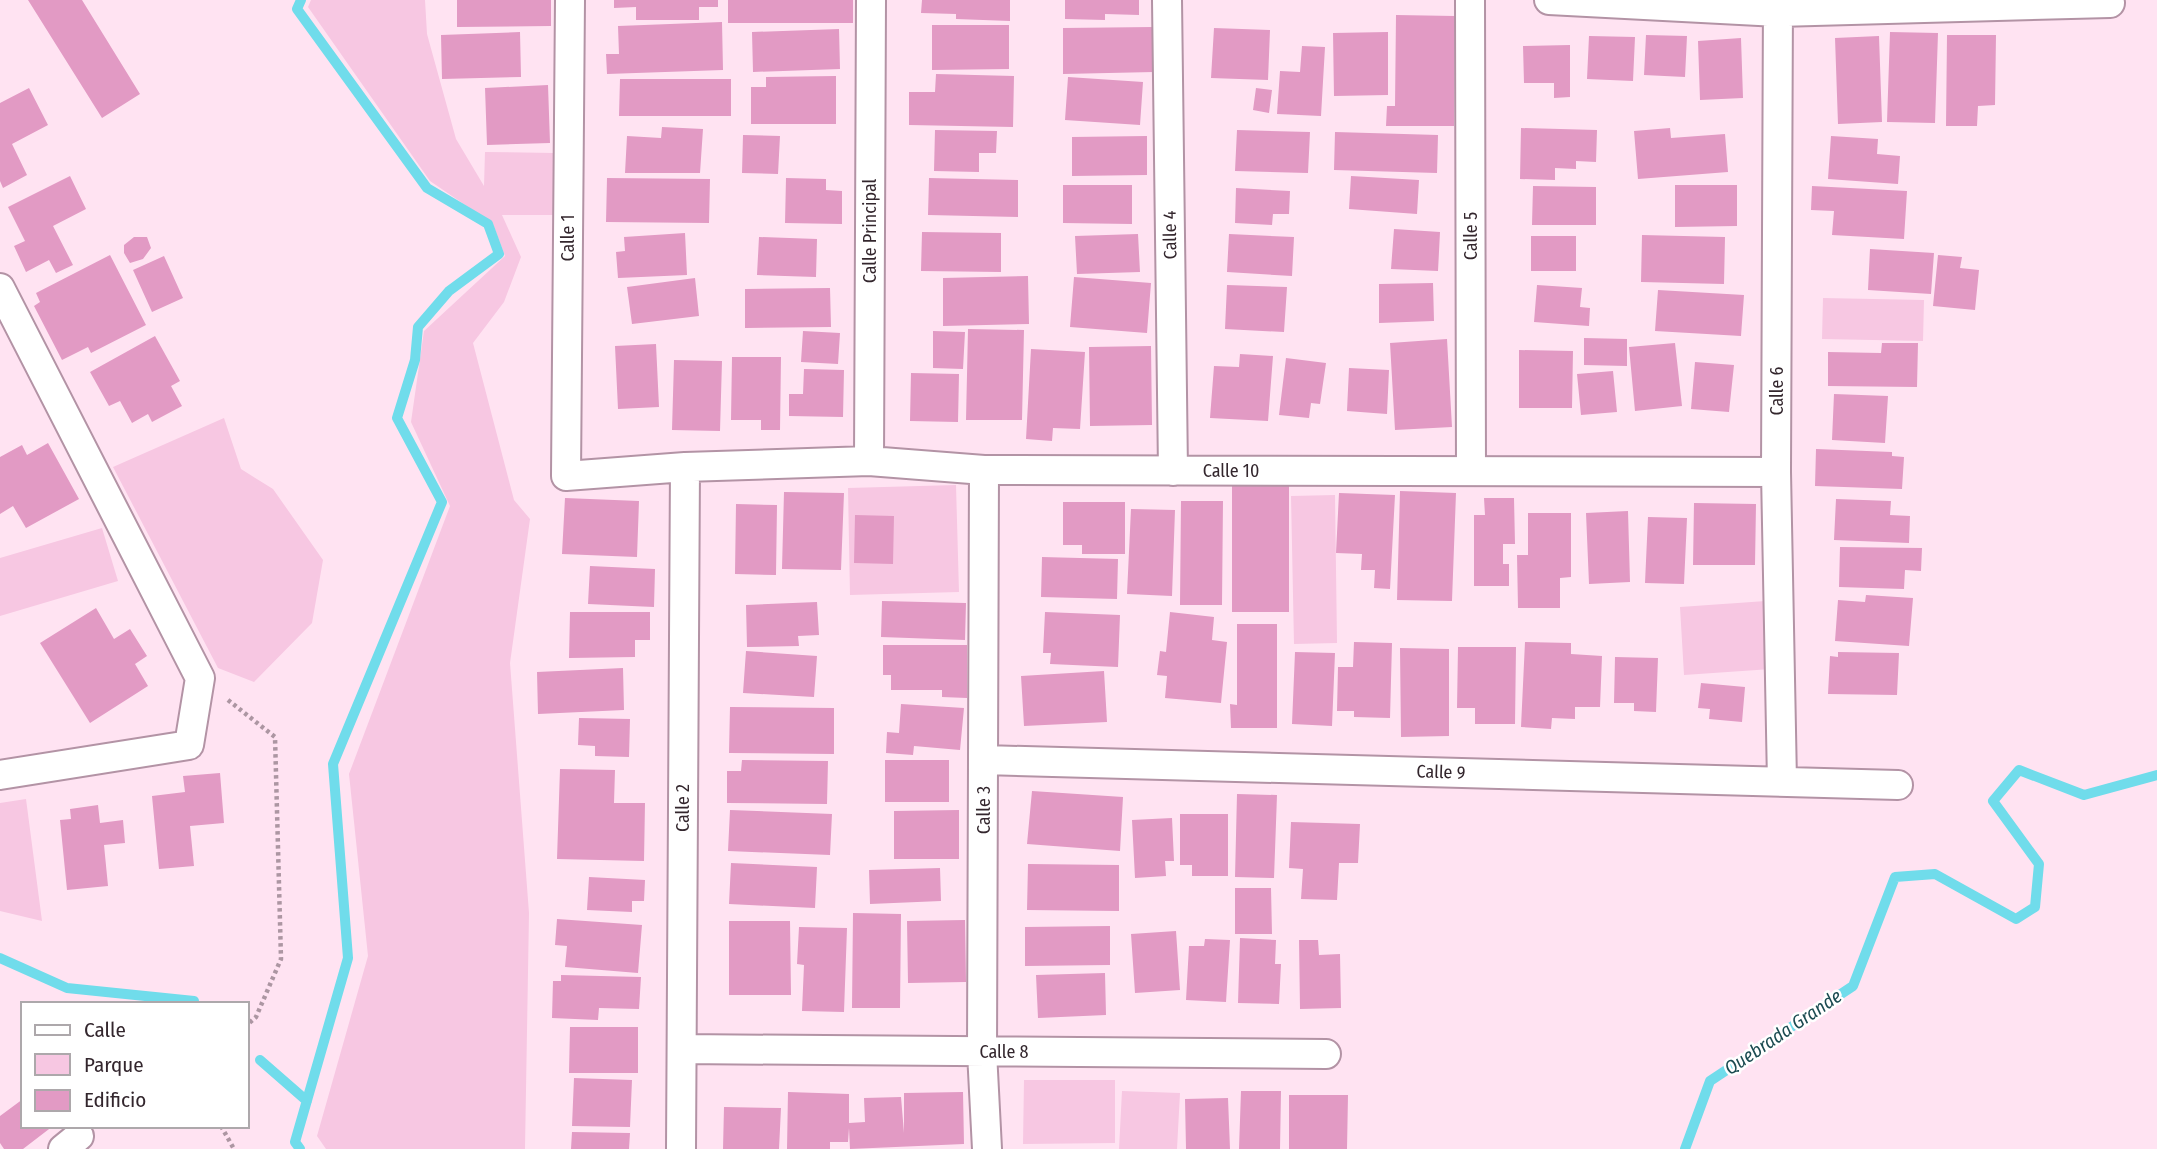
<svg xmlns="http://www.w3.org/2000/svg" width="2157" height="1149" viewBox="0 0 2157 1149" font-family="'Fira Sans Condensed',sans-serif">
<rect width="100%" height="100%" fill="#ffe3f2"/>
<path fill="#f7c7e2" d="M311 0H425L427 34 456 139 484 186 485 152 554 153 553 215H502L521 257 504 302 473 343 514 500 530 519 510 663 529 913 525 1149H326L317 1136 368 956 349 774 450 506 411 422 424 331 505 256 493 224 430 181 308 7Z
M1823 298 1924 300 1923 341 1822 339Z
M224 418 241 469 273 489 323 560 312 623 254 682 218 668 113 467Z
M956 485 959 592 850 595 848 488Z
M1335 495 1337 643 1294 644 1291 496Z
M102 528 118 581 0 616V558Z
M1766 601 1771 669 1684 675 1680 607Z
M26 799 42 921 0 911V803Z
M1024 1080H1115V1143L1023 1144Z
M1122 1091 1180 1093 1177 1149H1119Z"/>
<g fill="none" stroke-linecap="round" stroke-linejoin="round">
<path stroke="#70dceb" stroke-width="10" d="M0 958 67 988 194 1001
M260 1060 307 1101
M300 1149 295 1142 348 958 333 764 442 502 397 418 415 360 418 327 449 291 499 254 488 224 427 188 297 9 301 0
M1685 1149 1710 1081 1853 986 1895 877 1935 874 2016 919 2035 907 2039 864 1993 801 2019 770 2084 795 2157 775"/>
</g>
<path fill="#e29ac4" d="M28 0H82L140 94 102 118Z
M457 0H551V26L457 27Z
M614 0H718V7H699V20H636V7L614 8Z
M728 0H853V23H728Z
M922 0H1010V21L956 19V14L921 13Z
M1065 0H1139V15L1105 14V20L1065 19Z
M1396 15 1455 16 1454 126H1386L1387 106H1395Z
M722 22 723 70 607 74 606 54H619L618 26Z
M932 25H1009V69L932 70Z
M1153 27 1154 72 1063 74V28Z
M1214 28 1270 30 1268 80 1211 78Z
M839 29 840 69 753 72 752 32Z
M520 32 521 77 442 79 441 35Z
M1388 32V95L1334 96 1333 33Z
M1890 32 1938 33 1935 123 1887 122Z
M1646 35 1687 36 1685 77 1644 75Z
M1947 35H1996L1995 105 1978 106 1977 126H1946Z
M1589 36 1635 37 1633 81 1587 79Z
M1879 36 1882 122 1838 124 1835 38Z
M1741 38 1743 98 1700 100 1698 41Z
M1570 45V97L1554 98V83H1524L1523 46Z
M1302 46 1325 47 1321 116 1277 114 1280 71 1300 72Z
M936 74 1014 76 1013 127 909 125V92H935Z
M836 76V124H751V87H766V77Z
M1068 77 1143 82 1140 125 1065 120Z
M620 79H731V116H619Z
M548 85 550 143 487 145 485 88Z
M29 88 48 125 12 144 27 175 3 188 0 181V103Z
M1256 88 1272 90 1269 113 1253 110Z
M662 127 703 129 700 173H625L627 136 661 138Z
M1521 128 1597 130 1596 162 1576 161V169L1555 168V180L1520 179Z
M1670 128 1671 138 1725 134 1728 172 1638 179 1634 131Z
M935 130 997 131 996 153H979V172L934 171Z
M1237 130 1310 132 1308 173 1235 171Z
M1335 132 1438 135 1437 173 1334 170Z
M743 135 780 136 778 174 742 173Z
M1147 136V175L1072 176V137Z
M1831 136 1878 139 1877 154 1900 156 1898 184 1828 179Z
M70 176 86 209 53 226 73 265 56 273 49 260 26 272 14 246 25 241 8 207Z
M1351 176 1419 180 1417 214 1349 209Z
M607 178 710 179 709 223 606 222Z
M786 178 826 179V190L842 191V224L785 223Z
M929 178 1018 180V217L928 215Z
M1063 185H1132V224L1063 223Z
M1675 185H1737V226L1675 227Z
M1533 186 1596 187V225H1532Z
M1812 186 1907 191 1904 239 1832 235 1834 211 1811 210Z
M1236 188 1290 191 1289 214H1273L1272 225 1235 223Z
M1394 229 1440 232 1438 271 1391 269Z
M922 232 1001 233V272L921 271Z
M685 233 687 275 618 278 616 252 625 251 624 237Z
M1138 234 1140 272 1077 274 1075 236Z
M1229 234 1294 237 1292 276 1227 272Z
M1642 235 1725 237 1724 284 1641 282Z
M1531 236H1576V271H1531Z
M134 237H147L151 248 143 259 130 263 124 253V245Z
M759 237 817 239 816 277 757 275Z
M1870 249 1934 253 1931 294 1868 290Z
M110 255 146 325 91 353 88 347 62 360 34 306 40 302 36 293Z
M1938 255 1962 257 1960 268 1979 270 1975 310 1933 306Z
M164 256 183 298 152 312 133 270Z
M1028 276 1029 324 943 326V278Z
M1074 277 1151 283 1147 333 1070 327Z
M695 278 699 316 632 324 627 287Z
M1433 283 1434 321 1379 323V284Z
M1227 285 1287 287 1284 332 1225 329Z
M1537 285 1582 288 1580 307 1590 308 1589 326 1534 322Z
M830 288 831 327 745 328V289Z
M1658 290 1744 295 1741 336 1655 331Z
M968 329 1024 330 1022 420H966Z
M803 331 840 333 838 364 801 362Z
M933 331 965 332 963 369 933 368Z
M155 336 180 381 171 386 182 406 152 422 148 414 132 423 120 401 109 406 90 372Z
M1584 338 1627 339V366L1584 365Z
M1447 339 1452 427 1395 430 1390 343Z
M1675 343 1682 406 1635 411 1629 347Z
M1882 343H1918L1917 387 1828 386V352L1881 353Z
M656 344 659 407 618 409 615 346Z
M1151 346 1152 425 1090 426 1089 347Z
M1031 349 1085 352 1080 429 1053 428 1052 441 1026 439Z
M1519 350 1573 351 1572 408H1519Z
M1240 354 1273 356 1268 421 1210 418 1214 366 1239 367Z
M732 357H781L780 430H761V420H731Z
M1286 358 1326 363 1320 404 1311 403 1309 418 1279 415Z
M674 360 722 361 720 431 672 430Z
M1695 362 1734 365 1729 412 1691 409Z
M1349 368 1389 370 1387 414 1347 411Z
M804 369 844 370 843 417 789 416V394H803Z
M1613 371 1617 412 1581 415 1577 374Z
M911 373 959 374 958 422 910 421Z
M1834 394 1888 396 1885 443 1832 440Z
M48 443 79 499 26 528 13 506 0 514V457L22 445 27 455Z
M1816 449 1892 452V456L1904 457 1902 489 1815 486Z
M1232 483H1289V612H1232Z
M1400 491 1456 493 1452 601 1397 600Z
M784 492 844 493 841 570 782 569Z
M1339 493 1395 495 1390 589 1374 588 1375 570H1361L1362 554 1336 553Z
M565 498 639 501 637 557 562 554Z
M1484 498H1514L1515 544H1503V564H1509V586H1474V515H1485Z
M1836 499 1891 501 1890 515 1910 516 1909 543 1834 540Z
M1181 501H1223L1222 605H1180Z
M1063 502H1125V554H1082V545H1063Z
M1694 503 1756 504 1755 565H1693Z
M736 504 777 505 776 575 735 574Z
M1131 509 1175 510 1172 596 1127 594Z
M1628 511 1630 582 1589 584 1586 513Z
M1528 513H1571V577L1560 578V608H1518L1517 555H1528Z
M855 515 894 516 893 564 854 563Z
M1648 517 1687 518 1684 584 1645 583Z
M1840 547 1922 548 1921 571 1905 570 1904 589 1839 587Z
M1042 557 1118 559 1117 599 1041 597Z
M590 566 655 569 654 607 588 604Z
M1866 595 1913 598 1909 646 1835 641 1838 600 1865 602Z
M882 601 966 603 965 640 881 637Z
M817 602 819 635 798 636 799 646 747 647 746 605Z
M96 608 114 639 130 629 147 656 135 664 148 686 90 723 40 643Z
M570 612H650V640H635V657L569 658Z
M1045 612 1120 615 1118 667 1050 664 1051 653H1043Z
M1170 612 1214 617 1212 640 1227 642 1221 703 1165 698 1167 676 1157 675 1160 651 1166 652Z
M1237 624H1277V728H1231L1230 704 1237 705Z
M1354 642 1392 643 1390 718 1354 717V711H1337L1338 667H1353Z
M1525 642 1571 643V654L1602 656 1600 707H1575V719L1552 718 1551 729 1521 727Z
M883 645H967V698L942 697V690H891V675H883Z
M1458 647H1516L1515 724H1475V708H1457Z
M1400 648 1449 649V736L1401 737Z
M746 651 817 656 814 697 743 693Z
M1295 652 1335 653 1332 726 1292 724Z
M1838 652 1899 653 1897 695 1828 694 1830 656 1838 657Z
M1615 657 1658 658 1656 712 1634 711V703H1614Z
M623 668 624 710 538 714 537 672Z
M1104 671 1107 722 1024 726 1021 676Z
M1701 683 1745 687 1742 722 1709 719 1710 709 1698 708Z
M901 704 964 708 960 750 914 746 913 755 886 753 887 732 899 733Z
M730 707 834 708V754L729 753Z
M579 718 630 719 629 757 595 756V746L578 745Z
M742 760 828 761 827 804 727 803V771H741Z
M885 760H949V802H885Z
M560 769 615 770 614 803H645L644 861 557 859Z
M220 773 224 823 190 826 194 866 159 869 152 796 185 792 183 776Z
M1032 791 1123 797 1120 851 1027 844Z
M1237 794 1277 795 1274 878 1235 877Z
M98 805 100 823 123 820 125 843 104 845 108 886 67 890 60 820 71 819 70 809Z
M730 810 832 814 830 855 728 851Z
M959 810V859H894V811Z
M1180 814H1228V876H1192V865H1180Z
M1172 818 1174 861H1165L1166 876 1135 878 1132 820Z
M1291 822 1360 824 1358 863H1339L1337 900 1301 899 1303 869 1289 868Z
M731 863 817 867 815 908 729 904Z
M1028 864 1119 865V911L1027 910Z
M940 868 941 901 870 904 869 870Z
M589 877 645 880 644 901H632V912L587 910Z
M1235 888H1271L1272 934H1235Z
M853 913 901 914 900 1008H852Z
M557 919 642 925 638 973 565 967 567 946 555 945Z
M965 920 966 982 908 983 907 921Z
M729 921H790L791 995H729Z
M1110 926V965L1025 966V927Z
M799 927 847 928 844 1012 802 1011 804 965 797 964Z
M1176 931 1180 990 1135 993 1131 934Z
M1240 938 1276 940 1275 964H1281L1279 1004 1238 1003Z
M1205 939 1230 940 1226 1002 1186 1000 1189 946H1204Z
M1299 940H1318L1319 955 1340 954 1341 1008 1300 1009Z
M1105 973 1106 1015 1038 1018 1036 975Z
M561 975 641 977 639 1009 599 1008 598 1020 552 1018 553 981H561Z
M570 1027H638V1073H569Z
M574 1078 632 1080 630 1127 572 1126Z
M1241 1091H1281L1280 1149H1239Z
M788 1092 849 1094V1123L865 1122 864 1098 901 1097 904 1133V1093L963 1092 964 1144 850 1149 849 1128 848 1142H830V1149H787Z
M1289 1095H1348L1347 1149H1289Z
M1228 1098 1230 1149H1186L1185 1099Z
M23 1099V1126H53L23 1149H4L0 1143V1116Z
M724 1107 781 1108 779 1149H723Z
M572 1132 630 1133 629 1149H571Z"/>
<g fill="none" stroke-linecap="round" stroke-linejoin="round">
<g stroke="#b393a5" stroke-width="32">
<path id="street" d="M570 0 566 476 685 467 869 461 984 470 1776 472
M1167 0 1173 471
M1470 0 1471 471
M1549 0 1778 12 2110 3
M1778 0 1776 472 1782 782
M0 288 200 678 189 745 0 775
M869 461 871 0
M984 470 982 1052 987 1149
M984 760 1898 785
M682 1049 1326 1054
M63 1149 79 1136
M681 1149 685 467"/>
</g>
<path stroke="#ac96a2" stroke-width="4.5" stroke-dasharray="3.5 3.5" stroke-linecap="butt" d="M228 700 275 737 281 959 256 1017 247 1025
M221 1126 234 1149"/>
<use href="#street" stroke="#fff" stroke-width="28"/>
</g>
<g text-anchor="middle" dominant-baseline="central" stroke-width="5" stroke-linejoin="round" paint-order="stroke">
<g font-size="18" fill="#33262d" stroke="#fff">
<text transform="translate(870 231) rotate(-90)">Calle Principal</text>
<text transform="translate(1170 235) rotate(-91)">Calle 4</text>
<text transform="translate(1471 236) rotate(-90)">Calle 5</text>
<text transform="translate(568 238) rotate(-90)">Calle 1</text>
<text transform="translate(1777 391) rotate(-90)">Calle 6</text>
<text x="1231" y="471">Calle 10</text>
<text transform="translate(1441 772) rotate(2)">Calle 9</text>
<text transform="translate(683 808) rotate(-90)">Calle 2</text>
<text transform="translate(984 810) rotate(-90)">Calle 3</text>
<text x="1004" y="1052">Calle 8</text>
</g>
<g font-size="19" font-style="italic" fill="#1b4b51" stroke="#fff">
<text transform="translate(1783 1032) rotate(-34)">Quebrada Grande</text>
</g>
</g>
<rect x="21" y="1002" width="228" height="126" fill="#ffffff" stroke="#ada8ab" stroke-width="2"/>
<rect x="35" y="1025" width="35" height="10" fill="#ffffff" stroke="#ada8ab" stroke-width="2"/>
<text x="84" y="1037" font-size="21" fill="#33262d">Calle</text>
<rect x="35" y="1054" width="35" height="21" fill="#f7c7e2" stroke="#ada8ab" stroke-width="2"/>
<text x="84" y="1072" font-size="21" fill="#33262d">Parque</text>
<rect x="35" y="1090" width="35" height="21" fill="#e29ac4" stroke="#ada8ab" stroke-width="2"/>
<text x="84" y="1107" font-size="21" fill="#33262d">Edificio</text>
</svg>
